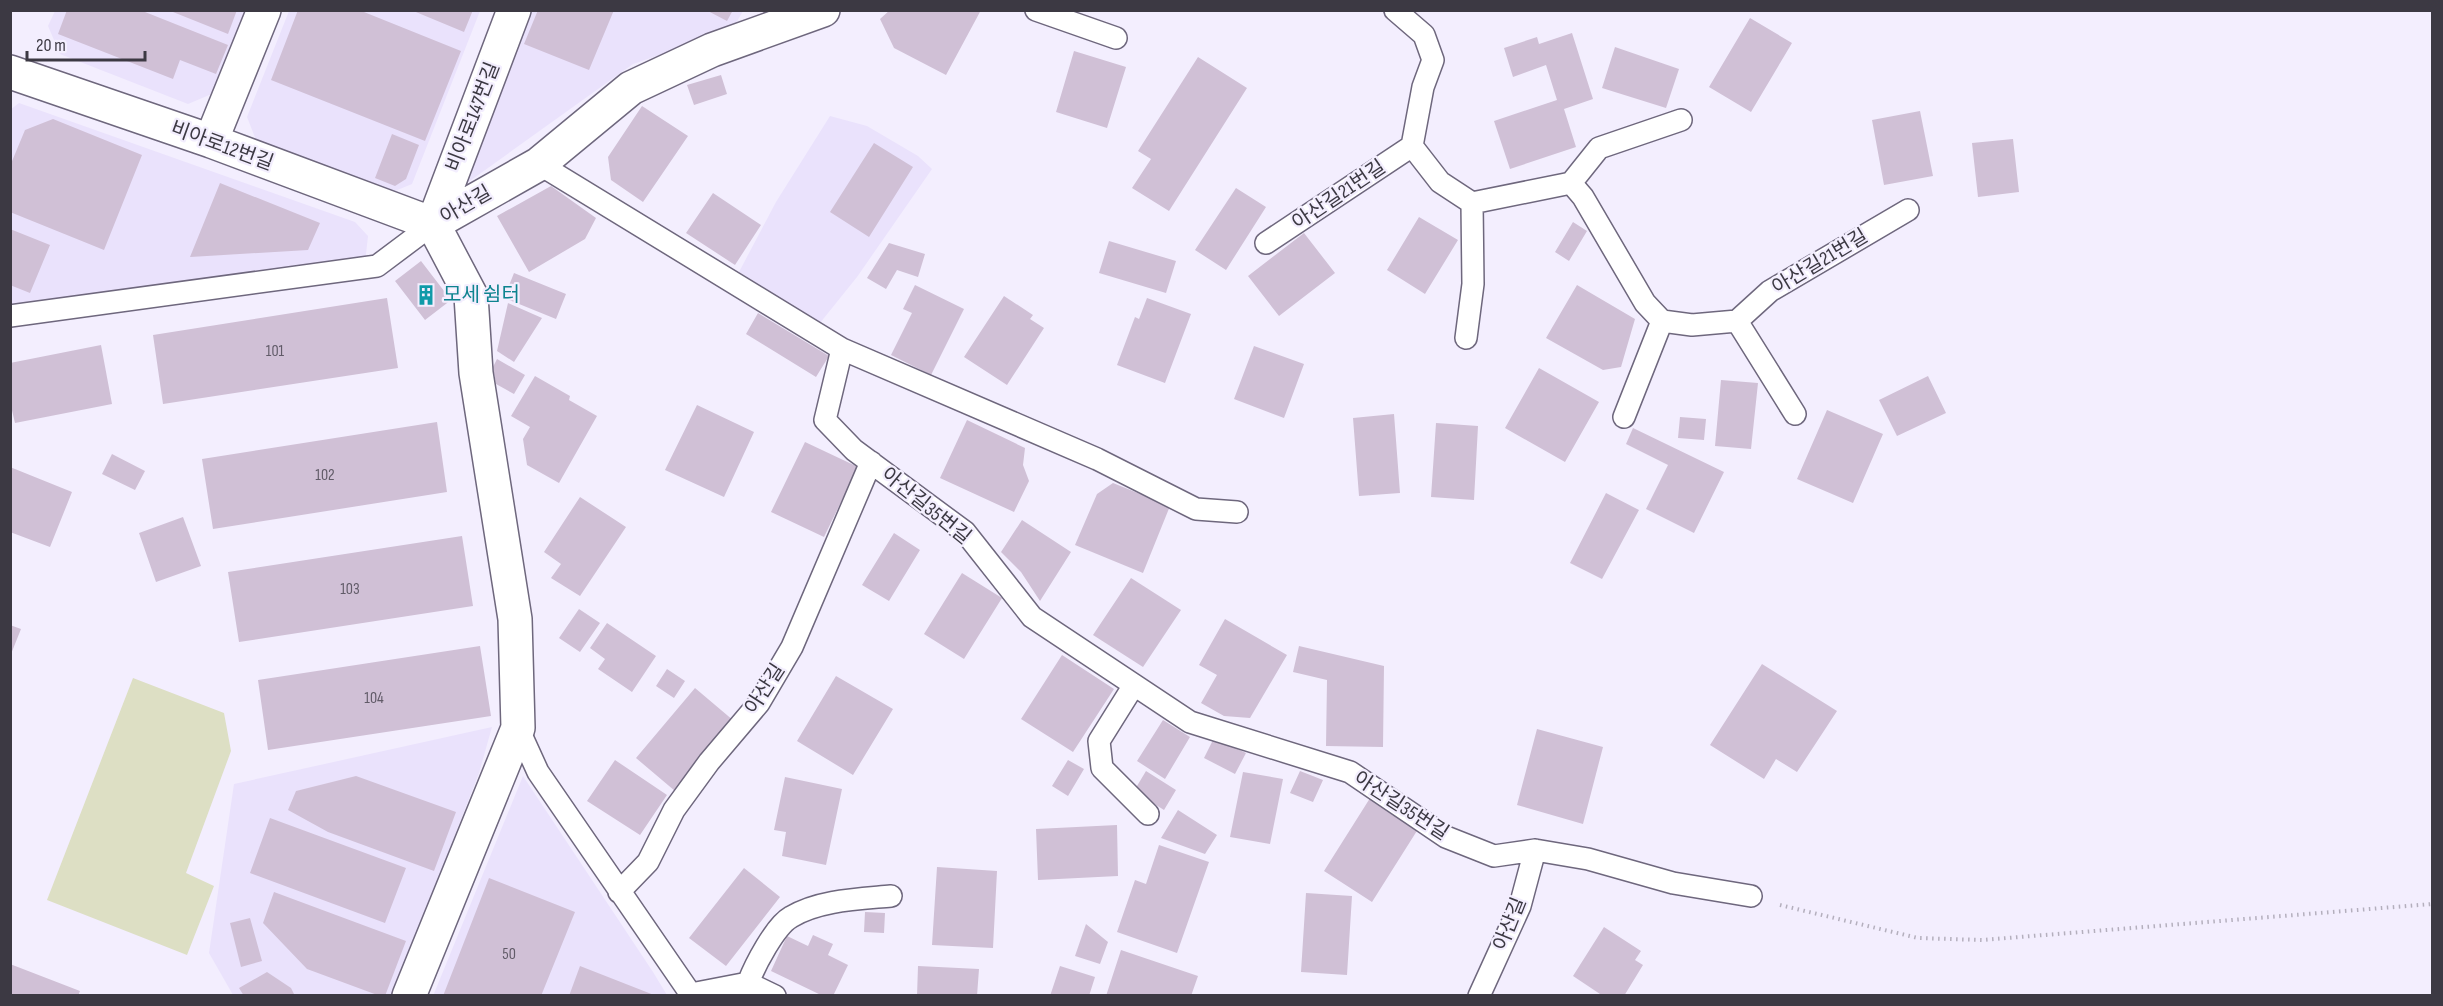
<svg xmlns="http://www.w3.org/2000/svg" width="2443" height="1006" viewBox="0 0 2443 1006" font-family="'Sofia Sans Condensed','Noto Sans KR',sans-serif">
<rect width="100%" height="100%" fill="#f3eefe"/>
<path fill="#eae2fc" d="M55 11H247L214 93 188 104 60 54 48 26Z
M289 11H480L412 184 385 195 258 145 247 117Z
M526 11H743L732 30 633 64 467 183 457 182Z
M19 103 355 222 368 236 365 263 11 305 10 110Z
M830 116 867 126 918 156 932 169 857 277 820 323 739 272 776 202Z
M492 727 479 773 393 995H233L209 953 234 784Z
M523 776 653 972 667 995 433 996Z"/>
<path fill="#dddfc4" d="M133 678 224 713 231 751 186 873 214 886 187 955 47 900Z"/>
<path fill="#d0c0d6" d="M67 10H140L228 45 216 74 180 60 173 79 58 34Z
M168 10H237L228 34Z
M298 10H359L461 51 425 141 271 80Z
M411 10H473L464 32Z
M538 10H614L589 70 524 44Z
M706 10H733L727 21Z
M890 10H981L946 75 894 48 880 19Z
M1750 18 1792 43 1751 112 1709 87Z
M1572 33 1593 99 1564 109 1576 147 1510 169 1494 121 1557 100 1546 65 1513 77 1504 48 1537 37 1539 44Z
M1615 47 1679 69 1666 108 1602 88Z
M1074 51 1126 67 1107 128 1056 112Z
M1198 57 1247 88 1169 211 1132 188 1151 159 1138 151Z
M721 75 727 94 694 105 687 85Z
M642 106 688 136 643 202 611 180 608 157Z
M1920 111 1933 176 1884 185 1872 120Z
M53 119 142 155 104 250 10 212V166L25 130Z
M392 134 419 145 406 179 395 186 375 178Z
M2013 139 2019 192 1978 197 1972 143Z
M874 143 913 167 869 237 830 212Z
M220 183 320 223 308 250 190 257Z
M551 186 596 218 585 239 529 272 497 216Z
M1236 188 1266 207 1226 270 1195 250Z
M713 193 761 225 735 265 686 233Z
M1419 217 1458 240 1425 294 1387 270Z
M1573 222 1587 231 1569 261 1555 252Z
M10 229 50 245 30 293 10 285Z
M1304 233 1335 273 1279 316 1248 276Z
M1109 241 1176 261 1166 293 1099 273Z
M889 243 925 254 918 277 897 270 886 289 867 278Z
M421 261 451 300 425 320 395 281Z
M514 273 566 294 556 319 504 298Z
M915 285 964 309 931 375 891 355 912 313 903 309Z
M1577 285 1635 319 1621 367 1603 370 1546 338Z
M1004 296 1033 315 1030 319 1044 328 1007 385 964 357Z
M387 298 398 368 163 404 153 335Z
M1147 298 1191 314 1165 383 1117 365 1135 317 1139 319Z
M508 303 542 318 514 362 497 351Z
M758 313 829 356 816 377 746 334Z
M101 345 112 404 15 423 10 402V363Z
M1254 346 1304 364 1284 418 1234 399Z
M497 359 525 375 514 394 496 384 493 367Z
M1539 368 1599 402 1565 462 1505 428Z
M535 376 570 396 569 400 597 416 559 483 527 465 523 439 530 427 511 416Z
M1928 376 1946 413 1897 436 1879 400Z
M1721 380 1758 383 1751 449 1715 446Z
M697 405 754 432 724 497 665 470Z
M1827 410 1883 434 1853 503 1797 479Z
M1394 414 1400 493 1359 496 1353 418Z
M1680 417 1706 419 1704 440 1678 438Z
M967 420 1025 448 1023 465 1029 481 1014 512 940 478Z
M437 422 447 492 213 529 202 459Z
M1436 423 1478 426 1474 500 1431 497Z
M1633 428 1724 472 1694 533 1646 509 1668 465 1626 444Z
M805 442 858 467 824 537 771 512Z
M112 454 145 471 135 490 102 474Z
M10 467 72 492 50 547 10 532Z
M1113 483 1170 506 1143 573 1075 545 1097 494Z
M1606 493 1639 510 1602 579 1570 563Z
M580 497 626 527 580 596 551 578 561 564 544 552Z
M183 517 201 566 156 582 139 533Z
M1022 520 1071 552 1040 601 1021 572 1001 552Z
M894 533 920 550 889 601 862 585Z
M462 536 473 606 239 642 228 572Z
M962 573 1002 598 964 659 924 634Z
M1131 578 1181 610 1143 667 1093 635Z
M579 609 600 623 580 652 559 638Z
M1225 619 1287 655 1250 718 1224 716 1201 703 1217 675 1199 665Z
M607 623 656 656 632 692 598 669 605 659 590 648Z
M10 625 21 629 11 654H10Z
M480 646 491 716 268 750 258 680Z
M1299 646 1384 666 1383 747 1326 746 1327 680 1293 672Z
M1062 655 1114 689 1073 752 1021 719Z
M1762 664 1837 711 1797 772 1776 759 1764 779 1710 745Z
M667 669 685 681 674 698 656 686Z
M836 676 893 709 853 775 797 741Z
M695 688 734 721 675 791 636 758Z
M1163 720 1190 737 1165 779 1137 761Z
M1537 729 1603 747 1583 824 1517 805Z
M1214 738 1246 753 1235 774 1204 758Z
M615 760 667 795 640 835 587 801Z
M1068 760 1084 769 1068 796 1052 786Z
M1146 771 1176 790 1164 810 1134 791Z
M1300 771 1323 780 1313 802 1290 793Z
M1243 772 1283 779 1270 844 1230 837Z
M356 776 456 812 434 871 328 832 288 810 296 791Z
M785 777 842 789 826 865 782 856 786 832 774 830Z
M1372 795 1420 826 1372 902 1324 871Z
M1178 810 1217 835 1205 854 1161 838Z
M270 818 406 868 385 923 250 873Z
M1117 825 1118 876 1038 880 1036 829Z
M1159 845 1209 862 1177 953 1117 932 1135 880 1146 884Z
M937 867 997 871 993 948 932 945Z
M744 868 780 897 726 966 689 938Z
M489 878 575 912 541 996H443Z
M274 892 406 941 385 996H380L307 969 263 923Z
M1306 893 1352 896 1347 975 1301 972Z
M865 912 885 913 884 933 864 932Z
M250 918 262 961 241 967 230 923Z
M1086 924 1108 942 1100 964 1075 956Z
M1604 927 1641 951 1635 960 1643 965 1624 996H1603L1573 976Z
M813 935 833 944 828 955 848 965 833 996H823L771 971 787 936 808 946Z
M1121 950 1198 976 1191 996H1106Z
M10 964 80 991 78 996H10Z
M580 966 654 995V996H569Z
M918 966 979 969 977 996H917Z
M1060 966 1095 977 1089 996H1050Z
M267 972 291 988 295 996H244L239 988Z"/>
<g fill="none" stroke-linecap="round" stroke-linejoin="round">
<g stroke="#6e677d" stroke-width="24">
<path id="lane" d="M1036 10 1116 38
M1395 10 1424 35 1433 60 1423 87 1412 146 1440 182 1472 203 1571 183 1583 197 1645 303 1662 321 1692 325 1737 321 1770 291 1908 210
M539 164 842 349 825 420 854 450 965 532 1032 617 1190 722 1350 772 1446 837 1494 856 1535 850 1588 859 1673 883 1751 896
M1571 183 1599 148 1681 120
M1266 243 1412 146
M10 316 377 266 433 224
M1737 321 1795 414
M1466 338 1473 284 1472 203
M842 349 1097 459 1196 509 1237 512
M1624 417 1662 321
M1134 685 1099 741 1102 768 1148 814
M518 728 538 772 692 996
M619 892 648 862 674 810 709 762 759 703 792 647 871 462
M748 983C755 965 775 926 791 917 819 900 859 899 891 896
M691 994 748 983 775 996
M1479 996 1520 906 1535 850"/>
</g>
<g stroke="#6e677d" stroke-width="36">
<path id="street" d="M10 72 211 141 433 224
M211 141 264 10
M433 224 539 164 631 88 712 50 823 10
M433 224 514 10
M409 996 518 728 515 619 476 373 471 296 433 224"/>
</g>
<path stroke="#b4afbd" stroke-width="4" stroke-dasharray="1.5 4.5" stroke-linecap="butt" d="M1780 905 1918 938 1982 940 2432 904"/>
<use href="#lane" stroke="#fff" stroke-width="21"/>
<use href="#street" stroke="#fff" stroke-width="33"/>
</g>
<defs>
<g id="building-bare" transform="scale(1.62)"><path d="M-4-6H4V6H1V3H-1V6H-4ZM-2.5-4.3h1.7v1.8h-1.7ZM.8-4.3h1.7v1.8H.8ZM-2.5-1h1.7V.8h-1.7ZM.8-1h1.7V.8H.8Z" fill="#0f9aa8" stroke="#f3eefe" stroke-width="2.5" paint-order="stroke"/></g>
</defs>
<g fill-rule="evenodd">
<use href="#building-bare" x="426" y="295"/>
</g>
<g text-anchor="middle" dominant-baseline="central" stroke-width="4.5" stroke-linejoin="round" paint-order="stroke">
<g font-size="16" fill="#615b68">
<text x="275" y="351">101</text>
<text x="325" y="475">102</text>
<text x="350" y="589">103</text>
<text x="374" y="698">104</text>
<text x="509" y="954">50</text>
</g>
<g font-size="20" fill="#3c3943" stroke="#f3eefe">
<text transform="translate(473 117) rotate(-69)">비아로147번길</text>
<text transform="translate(222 146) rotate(20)">비아로12번길</text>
<text transform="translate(1339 195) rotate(-34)">아산길21번길</text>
<text transform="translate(466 205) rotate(-30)">아산길</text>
<text transform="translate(1820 262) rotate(-31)">아산길21번길</text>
<text transform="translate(926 506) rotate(39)">아산길35번길</text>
<text transform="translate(765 689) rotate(-57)">아산길</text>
<text transform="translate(1401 806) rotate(33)">아산길35번길</text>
<text transform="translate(1510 924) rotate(-68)">아산길</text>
</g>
<g font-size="20" fill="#0d838f" stroke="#f3eefe" text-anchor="start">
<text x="443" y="295">모세 쉼터</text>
</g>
</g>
<rect width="2443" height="1006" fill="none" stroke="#3c3943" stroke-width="24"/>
<path d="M27 51v9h118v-9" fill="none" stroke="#3c3943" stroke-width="3"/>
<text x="36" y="51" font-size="18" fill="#3c3943" stroke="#f3eefe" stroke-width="4.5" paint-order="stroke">20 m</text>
</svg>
